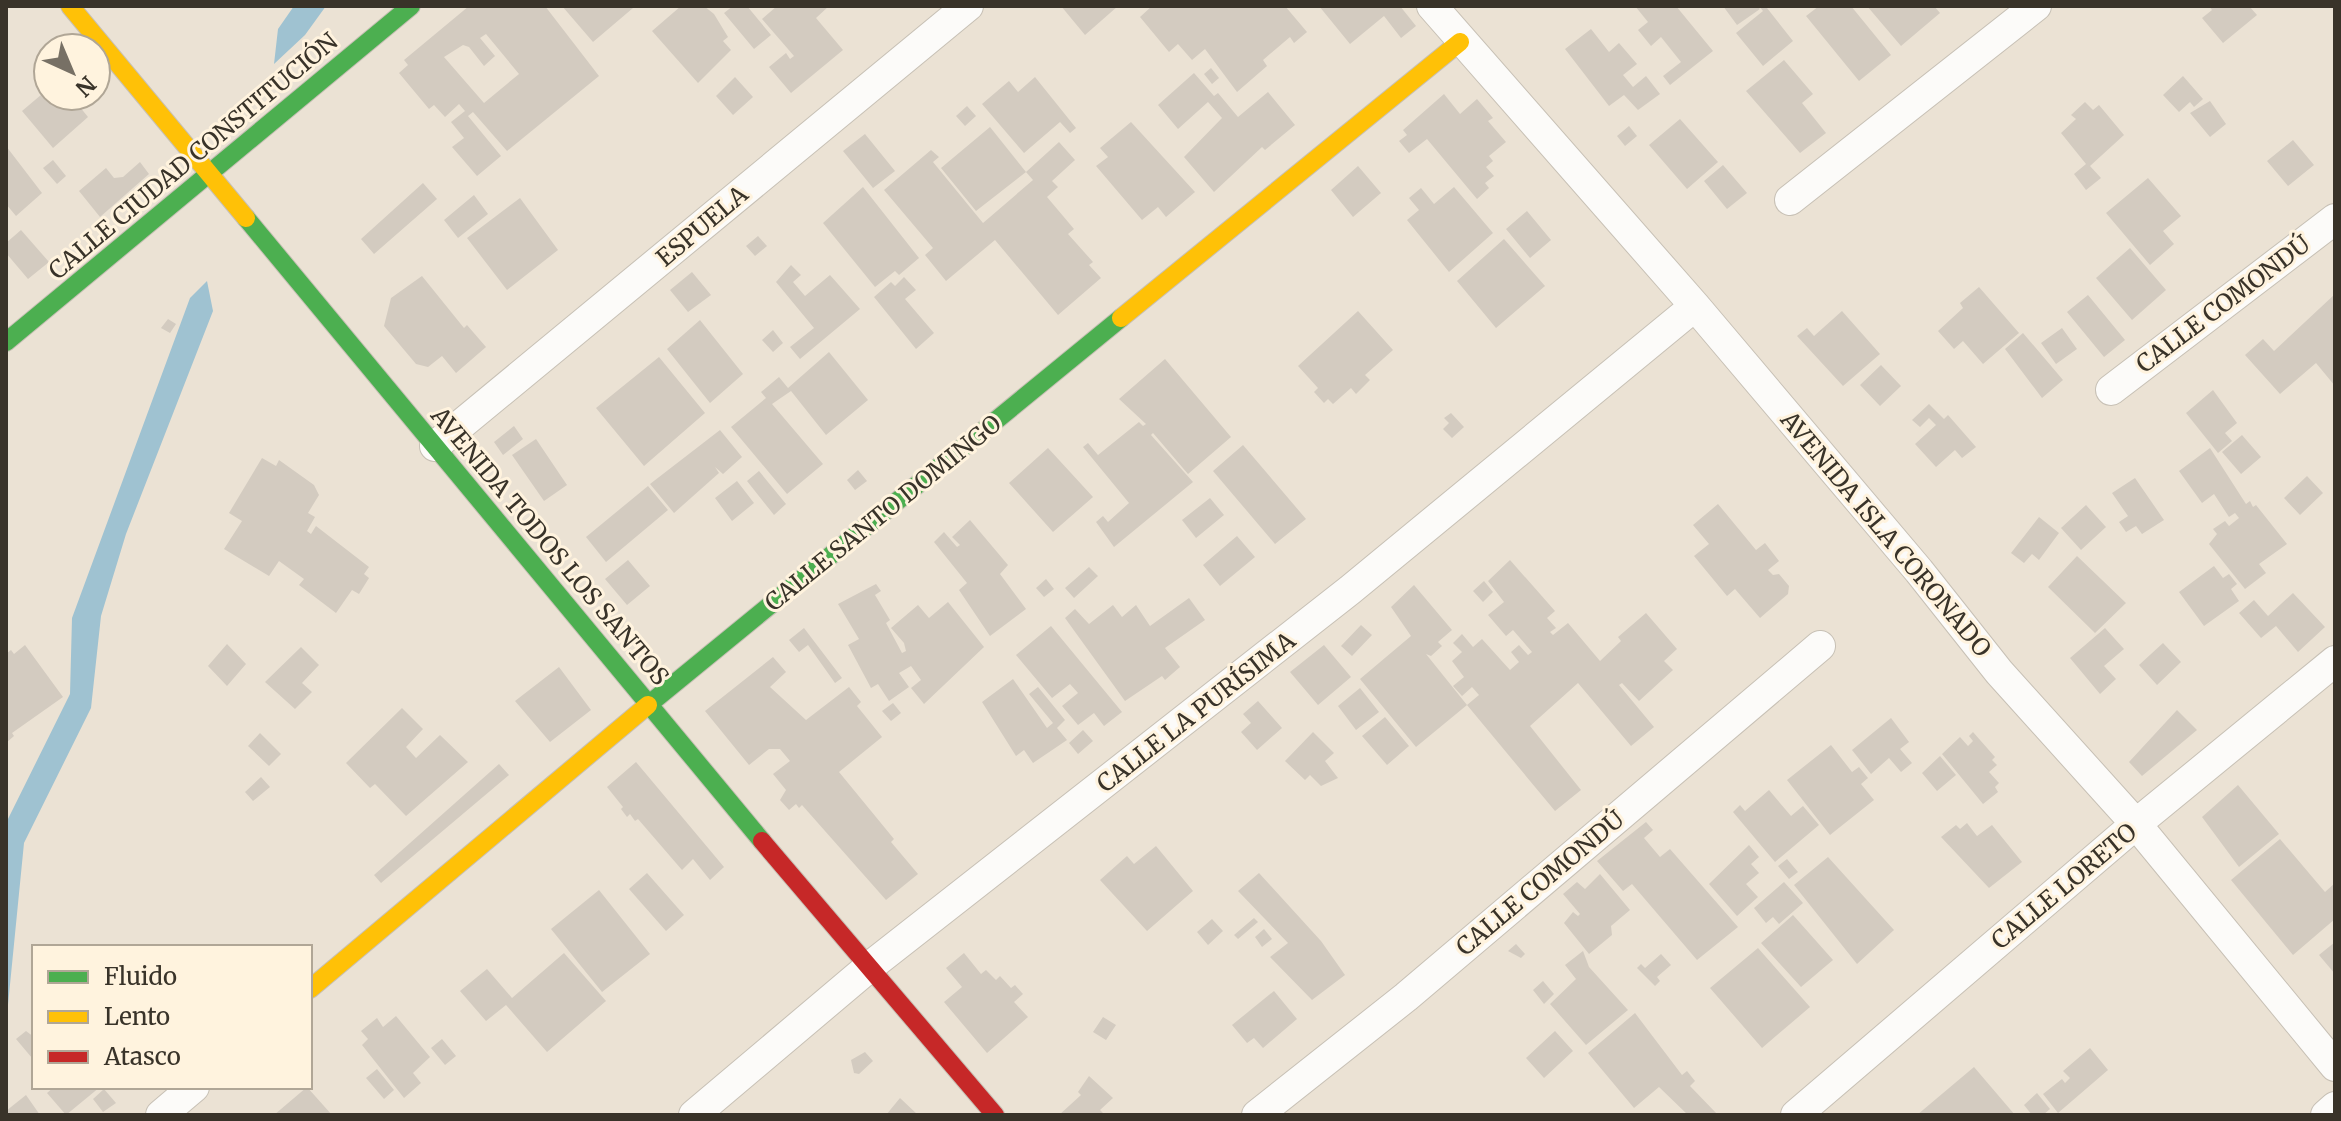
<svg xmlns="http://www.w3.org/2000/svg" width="2341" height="1121" viewBox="0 0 2341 1121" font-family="Merriweather,serif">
<rect width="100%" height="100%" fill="#ebe2d4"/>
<path fill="#9fc2d1" d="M294 6H326L305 35 274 64 278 29Z
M207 281 213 311 126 534 101 616 91 708 24 843 6 1025V823L70 694 72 618 190 298Z"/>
<path fill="#d3cbc0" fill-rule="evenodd" d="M469 6H545L599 76 507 151 473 112 468 116 501 156 477 176 452 147 464 138 451 122 465 111 459 104 445 117 434 105 429 109 399 73 408 65 404 60ZM486 34 519 74 484 103 444 57 463 45 469 47 484 66 495 56 480 38Z
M562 6H631L633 8 593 42Z
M681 6H704L714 14 728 37 723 41 731 50 698 83 652 31Z
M733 6H747L771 35 754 49 724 13Z
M777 6H829L816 18 843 50 791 93 769 67 786 53 790 59 794 56 762 19Z
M1061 6H1118L1085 35Z
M1152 6H1285L1307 32 1294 43 1290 37 1263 60 1267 66 1237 92 1205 49 1192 60 1178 44 1169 52 1140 17Z
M1319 6H1400L1416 26 1401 38 1384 16 1350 44Z
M1635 6H1676L1713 51 1670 85 1663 76 1681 62 1661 37 1651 46 1638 30 1648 22Z
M1723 6H1757L1760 9 1737 25Z
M1759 6H1769L1767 8 1793 41 1763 66 1736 33 1763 11Z
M1819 6H1851L1891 55 1859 81 1806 16Z
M1867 6H1934L1940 13 1901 46Z
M2209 6H2249L2257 15 2223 43 2202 18 2212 10Z
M1591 29 1609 52 1619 43 1637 64 1623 75 1633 87 1646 76 1660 94 1638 110 1624 95 1609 106 1565 49Z
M1784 60 1813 94 1802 103 1826 133 1800 153 1746 91Z
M1211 68 1219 78 1212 84 1204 74Z
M1194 73 1214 96 1218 93 1238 117 1268 92 1295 125 1265 150 1262 147 1214 192 1184 157 1222 118 1208 102 1178 129 1158 105Z
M2183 76 2203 99 2194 107 2190 102 2179 112 2163 95Z
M735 77 753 97 733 115 716 96Z
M1035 77 1076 128 1070 133 1060 122 1024 153 982 104 1009 81 1018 92Z
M48 89V96H71L88 117 53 148 22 111Z
M1444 94 1460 114 1477 99 1493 118 1488 121 1506 142 1489 156 1493 161 1486 167 1494 176 1485 183 1489 188 1477 199 1427 139 1409 153 1399 141 1407 135 1403 130Z
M2210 101 2226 124 2210 137 2190 113Z
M2085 102 2093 110 2099 105 2124 135 2090 166 2101 178 2086 190 2074 174 2086 164 2061 133 2076 119 2071 115Z
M967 106 976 116 965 126 956 116Z
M1680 119 1718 162 1687 189 1649 145Z
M1131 122 1195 192 1166 217 1158 207 1142 220 1096 166 1108 157 1100 148Z
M1629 126 1637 136 1625 146 1617 136Z
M990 127 1026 172 976 211 941 168Z
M865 134 895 171 873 188 843 151Z
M2293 140 2314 165 2288 186 2267 161Z
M1059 142 1075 160 1052 181 1058 187 1047 197 1074 229 1068 234 1093 262 1089 265 1101 278 1058 315 995 240 946 281 925 255 933 248 884 190 931 150 939 157 933 162 983 223 1033 180 1026 172Z
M6 146 42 193 16 216 6 204Z
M53 160 66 176 57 184 43 168Z
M140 162 149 174 100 217 79 191 106 168 114 178 123 177Z
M1723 165 1747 193 1727 209 1704 181Z
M1358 166 1381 193 1353 217 1331 190Z
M2148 178 2181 216 2163 231 2174 244 2150 265 2106 213Z
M423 183 437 199 374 254 361 239Z
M863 187 919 258 899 275 895 271 875 287 823 223Z
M1454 187 1493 233 1449 272 1407 220 1419 210 1409 198 1421 188 1434 204Z
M474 195 488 214 458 238 444 220Z
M520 198 558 250 507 290 467 238Z
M1527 211 1551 240 1530 258 1506 229Z
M21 230 49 262 28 279 6 253V243Z
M758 236 767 246 755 256 746 246Z
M1504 239 1545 286 1496 328 1457 281Z
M2130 248 2166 290 2132 320 2096 278Z
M791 265 801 275 793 282 805 296 830 275 860 309 800 359 790 347 814 328 776 282Z
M692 272 711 295 688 312 670 290Z
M422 276 464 328 467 325 486 347 456 373 442 356 428 367 416 364 384 326 391 298Z
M904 277 916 290 905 299 934 333 916 349 874 297 891 282 895 286Z
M1979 287 2019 333 1983 364 1963 341 1954 349 1938 331 1963 308 1960 303Z
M2335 294V386L2316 363 2280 394 2245 355 2263 339 2274 351Z
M2088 295 2125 340 2104 357 2067 312Z
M1358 311 1393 350 1365 375 1370 380 1356 394 1351 388 1333 404 1328 399 1324 403 1314 392 1318 388 1298 366Z
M1842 311 1880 354 1843 386 1797 336 1807 328 1814 336Z
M168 319 176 324 170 333 161 328Z
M700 320 743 374 710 403 667 349Z
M2062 328 2077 349 2056 364 2041 343Z
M773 330 783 343 773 352 762 340Z
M2023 333 2063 380 2042 398 2005 349Z
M829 352 868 400 826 435 791 391 772 404 823 464 787 494 731 427 766 398 761 392 779 377 788 388Z
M659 357 705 413 644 466 596 408Z
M1165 359 1231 437 1188 474 1153 433 1151 435 1193 482 1114 547 1096 522 1103 516 1108 522 1129 503 1083 447 1088 443 1098 455 1139 422 1143 426 1146 424 1119 399Z
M1881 365 1901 386 1880 406 1860 385Z
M2213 390 2237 423 2225 433 2232 441 2218 453 2186 413Z
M1929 404 1944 419 1948 415 1976 447 1962 458 1955 450 1936 467 1915 444 1936 425 1929 418 1920 427 1912 420Z
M1451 413 1464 427 1452 438 1443 429 1449 423 1444 418Z
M514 426 523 439 503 455 494 442Z
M720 430 742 457 723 474 715 467 719 473 674 513 650 484Z
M2242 435 2261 457 2241 474 2222 452Z
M536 439 567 485 544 501 512 455Z
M1243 445 1306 519 1275 544 1213 471Z
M1048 448 1093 497 1053 532 1009 483Z
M2210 448 2246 504 2250 501 2253 507 2256 505 2287 544 2259 564 2266 573 2245 589 2209 544 2217 534 2213 529 2225 521 2229 526 2239 518 2235 513 2229 517 2214 494 2202 503 2179 471Z
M262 458 276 466 279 460 314 485 319 495 308 513 315 517 307 531 311 534 316 526 369 567 364 574 369 578 359 594 352 590 336 613 299 585 304 579 279 561 269 576 224 549 242 521 229 513Z
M858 470 867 481 855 490 847 480Z
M759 471 786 504 774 515 747 481Z
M2307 476 2323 493 2300 515 2284 498Z
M2135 478 2164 520 2142 534 2136 526 2126 532 2119 522 2128 516 2112 493Z
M737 481 754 503 732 521 715 498Z
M648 486 668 510 606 562 586 537Z
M1210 498 1224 515 1196 538 1182 520Z
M1718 504 1756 550 1765 543 1779 561 1768 570 1773 575 1779 574 1789 586 1788 594 1760 618 1735 589 1727 596 1694 556 1709 544 1693 525Z
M2086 505 2106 527 2081 550 2061 528Z
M2039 517 2059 533 2039 560 2032 554 2024 563 2011 553Z
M970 520 1008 565 1000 574 1026 609 990 636 959 590 967 583 934 542 944 532 957 547 960 545 952 537Z
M1237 536 1255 557 1220 586 1203 565Z
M2077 556 2126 603 2095 633 2048 587Z
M628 560 650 586 627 605 605 579Z
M1510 560 1555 611 1547 618 1556 628 1550 632 1553 635 1568 623 1600 661 1621 641 1618 637 1646 613 1677 649 1664 661 1673 670 1639 701 1622 683 1619 685 1654 727 1631 746 1578 683 1530 726 1581 790 1555 811 1467 705 1479 695 1472 687 1462 696 1453 686 1464 677 1452 661 1462 652 1453 643 1462 634 1473 647 1482 639 1510 670 1519 662 1511 652 1519 645 1528 655 1532 652 1513 630 1506 636 1488 615 1504 602 1488 581Z
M2214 566 2223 578 2229 574 2237 584 2231 589 2239 601 2204 626 2179 592Z
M1089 567 1098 576 1074 598 1065 588Z
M1046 579 1054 589 1044 597 1036 588Z
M1484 581 1493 592 1483 602 1473 591Z
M876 584 881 591 875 595 890 620 886 623 902 653 906 651 904 643 891 628 918 605 929 618 948 602 984 647 924 704 911 688 921 680 911 666 899 673 909 687 889 701 878 684 871 688 848 645 859 639 838 604Z
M1414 585 1452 630 1438 642 1442 646 1431 656 1426 654 1467 705 1416 747 1360 679 1411 636 1391 607Z
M2293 593 2325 627 2298 652 2276 626 2261 638 2239 613 2254 600 2268 616Z
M1189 598 1205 620 1165 648 1180 667 1165 680 1162 676 1125 701 1065 618 1075 609 1089 624 1113 605 1122 617 1136 605 1150 626Z
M1361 625 1372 635 1352 656 1341 646Z
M1051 626 1122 712 1104 726 1094 713 1078 725 1062 706 1078 693 1070 684 1052 698 1016 655Z
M804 628 842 678 835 683 808 645 799 652 789 640Z
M2105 628 2124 649 2104 666 2116 679 2100 694 2070 658Z
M2163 643 2181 662 2157 685 2139 665Z
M227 644 246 664 227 686 208 666Z
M25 645 63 697 12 733 14 736 6 743V654L11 650 14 654Z
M1324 645 1351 677 1318 705 1290 672Z
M301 647 319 665 302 683 312 692 295 709 265 682Z
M773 657 786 672 770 687 806 720 849 687 861 702 857 706 882 737 839 772 894 839 891 842 918 874 886 900 802 805 799 808 796 804 789 810 780 800 786 790 773 774 790 761 780 749H769L749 765 705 711Z
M559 667 591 710 550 742 515 701Z
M1013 679 1047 728 1053 723 1029 694 1038 687 1065 720 1057 728 1067 740 1033 763 1024 750 1016 756 982 702Z
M1360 688 1379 712 1356 730 1338 706Z
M1258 701 1282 728 1257 750 1241 732 1251 723 1243 714Z
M893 703 901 713 891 721 882 711Z
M402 708 423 729 406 747 416 758 440 735 468 762 406 816 375 784 370 788 346 763Z
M2177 710 2197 730 2142 776 2129 762Z
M1385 717 1409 746 1387 765 1362 736Z
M1891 718 1909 742 1900 749 1912 763 1901 772 1889 758 1871 774 1852 750Z
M1083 730 1093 741 1078 754 1069 743Z
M1313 732 1334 753 1325 761 1338 778 1321 786 1310 775 1305 780 1285 761Z
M1973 732 1995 757 1992 760 1997 765 1989 772 1999 783 1995 787 1998 792 1983 804 1942 754 1960 737 1968 746 1973 741 1969 736Z
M260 733 281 754 269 766 248 746Z
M1831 745 1852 772 1859 767 1868 778 1861 784 1874 800 1830 835 1787 780Z
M1940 756 1956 775 1937 791 1922 773Z
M636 762 724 867 710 880 693 859 682 870 638 819 635 821 630 814 627 817 621 809 623 807 607 787Z
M499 764 509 775 381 883 374 875Z
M261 777 270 787 253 801 245 792Z
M2238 785 2279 834 2239 867 2202 817Z
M1769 790 1791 816 1803 806 1819 825 1775 862 1733 812 1740 805 1745 811Z
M1646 822 1653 830 1644 838 1660 857 1670 849 1738 927 1697 960 1632 884 1623 891 1597 861Z
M1967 823 1977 836 1992 825 2022 862 1989 888 1941 837 1956 825 1960 829Z
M2280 839 2325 892 2335 883V919L2293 955 2231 880Z
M1749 845 1759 857 1751 864 1759 873 1746 884 1758 897 1737 916 1709 884Z
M1156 846 1193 891 1147 931 1100 880 1127 856 1134 864Z
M1828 857 1894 930 1857 964 1794 885Z
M1787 859 1798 872 1789 879 1778 866Z
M647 873 684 915 666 931 629 889Z
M1259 873 1321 941 1345 975 1312 1000 1270 957 1288 943 1238 891Z
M1600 874 1630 910 1611 926 1612 935 1589 954 1564 923 1573 912 1578 916 1580 914 1563 894 1577 882 1585 889Z
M1784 882 1803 903 1779 924 1773 917 1766 923 1754 908Z
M599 890 650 954 602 992 551 929Z
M1793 915 1833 960 1801 987 1761 943Z
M1254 918 1258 922 1238 939 1234 935Z
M1212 919 1223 931 1208 945 1197 932Z
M1264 929 1272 939 1262 947 1255 937Z
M2335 942V974L2319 955Z
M1516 944 1525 954 1521 958 1508 951Z
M1758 948 1810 1007 1762 1048 1710 988Z
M1583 951 1589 967 1628 1010 1586 1045 1550 1004 1576 979 1565 965Z
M564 953 606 1001 547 1052 506 1005 486 1021 460 991 487 969 512 998Z
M964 953 981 974 986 970 996 980 1000 976 1011 988 1015 985 1023 994 1014 1002 1028 1017 987 1053 944 1002 962 987 946 968Z
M1661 954 1671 965 1657 977 1660 981 1655 986 1637 968 1641 964 1645 968Z
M1543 981 1554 994 1544 1004 1533 990Z
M1274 991 1297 1019 1263 1048 1254 1038 1247 1043 1232 1025Z
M1635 1013 1682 1075 1687 1071 1695 1081 1690 1086 1718 1115H1688L1659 1087 1634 1108 1588 1053Z
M396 1016 430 1057 413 1073 421 1083 404 1098 362 1045 368 1039 361 1031 377 1018 383 1027Z
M1103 1017 1116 1025 1106 1040 1093 1032Z
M26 1031 34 1037 32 1058 16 1039Z
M1555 1031 1573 1051 1544 1078 1526 1058Z
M442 1039 456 1056 445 1065 431 1048Z
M2090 1048 2108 1070 2058 1113 2043 1094 2062 1079 2065 1083 2070 1078 2063 1071Z
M865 1052 873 1061 859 1074 854 1073 851 1060Z
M1974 1067 2015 1115H1917Z
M377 1069 394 1090 384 1099 366 1078Z
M1089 1076 1113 1098 1100 1110 1105 1115H1059L1081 1095 1078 1092Z
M54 1087H100L66 1115 47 1093Z
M307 1087 332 1115H274Z
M104 1089 116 1103 103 1112 93 1099Z
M2037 1093 2050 1109 2043 1115H2032L2024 1105Z
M26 1095 40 1115H9L6 1111Z
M900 1098 918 1115H886Z"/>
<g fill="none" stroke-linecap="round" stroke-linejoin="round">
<g stroke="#c7c0b5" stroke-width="32">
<path id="street" d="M1432 6 1695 306 1919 571 1999 672 2136 824 2335 1066
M1790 200 2036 6
M2111 390 2335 219
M435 446 968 6
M161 1115 194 1087
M694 1115 868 968 1350 590 1695 306
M1257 1115 1406 997 1820 646
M1796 1115 2136 824 2335 661
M2326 1115 2335 1107"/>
</g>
<g stroke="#c7c0b5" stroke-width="20">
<path id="fast" d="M246 218 762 841
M6 342 411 6
M648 705 1121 318"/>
</g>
<g stroke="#c7c0b5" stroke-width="20">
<path id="slow" d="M70 6 246 218
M1121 318 1460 42
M310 989 648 705"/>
</g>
<g stroke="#c7c0b5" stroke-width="20">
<path id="jam" d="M762 841 995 1115"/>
</g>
<use href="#street" stroke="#fcfbf9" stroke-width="30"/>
<use href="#fast" stroke="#4caf50" stroke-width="18"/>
<use href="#slow" stroke="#ffc107" stroke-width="18"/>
<use href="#jam" stroke="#c62828" stroke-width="18"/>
</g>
<g text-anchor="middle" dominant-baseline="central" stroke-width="6" stroke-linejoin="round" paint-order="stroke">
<g font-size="24" fill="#393329" stroke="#fff3de">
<text transform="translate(193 156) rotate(-40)">CALLE CIUDAD CONSTITUCIÓN</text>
<text transform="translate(702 226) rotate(-40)">ESPUELA</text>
<text transform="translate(2223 304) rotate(-37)">CALLE COMONDÚ</text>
<text transform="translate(883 513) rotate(-39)">CALLE SANTO DOMINGO</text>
<text transform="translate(1886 534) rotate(50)">AVENIDA ISLA CORONADO</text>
<text transform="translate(550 546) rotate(50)">AVENIDA TODOS LOS SANTOS</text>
<text transform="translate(1196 712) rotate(-38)">CALLE LA PURÍSIMA</text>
<text transform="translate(1540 883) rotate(-40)">CALLE COMONDÚ</text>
<text transform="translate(2064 886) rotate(-40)">CALLE LORETO</text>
</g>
</g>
<rect width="2341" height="1121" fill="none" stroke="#393329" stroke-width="16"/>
<rect x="32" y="945" width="280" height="144" fill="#fff3de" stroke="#b0a696" stroke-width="2"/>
<rect x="48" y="971" width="40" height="12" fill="#4caf50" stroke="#b0a696" stroke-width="2"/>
<text x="104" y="985" font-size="24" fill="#393329">Fluido</text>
<rect x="48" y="1011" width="40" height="12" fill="#ffc107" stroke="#b0a696" stroke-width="2"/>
<text x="104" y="1025" font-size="24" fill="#393329">Lento</text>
<rect x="48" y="1051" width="40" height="12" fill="#c62828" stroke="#b0a696" stroke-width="2"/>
<text x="104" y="1065" font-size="24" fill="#393329">Atasco</text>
<g transform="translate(72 72) rotate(136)"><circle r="38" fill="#fff3de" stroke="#b0a696" stroke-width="2"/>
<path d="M0-6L14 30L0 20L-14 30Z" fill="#777065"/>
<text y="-12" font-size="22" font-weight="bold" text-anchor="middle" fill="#393329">N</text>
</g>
</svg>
